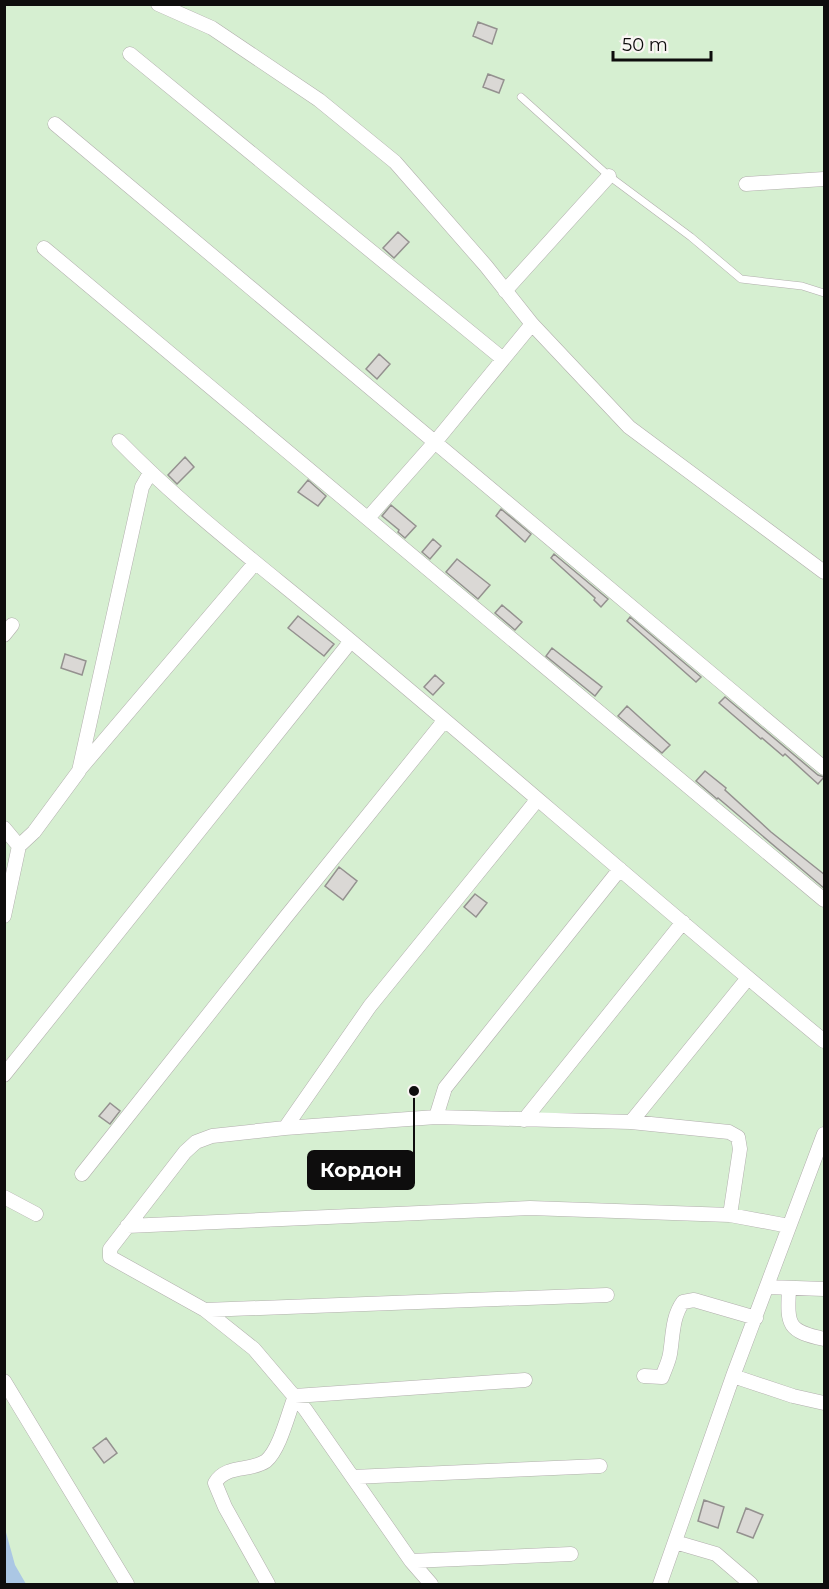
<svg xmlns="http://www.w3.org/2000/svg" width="829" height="1589" viewBox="0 0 829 1589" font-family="Montserrat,sans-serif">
<rect width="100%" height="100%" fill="#f9f6f3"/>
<path fill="#d6efd1" d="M5 5H824V1584H5Z"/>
<path fill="#abc7e4" d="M4 1525 15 1565 26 1584H5Z"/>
<path fill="#dad8d5" stroke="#94918f" stroke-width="1.5" d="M478 22 497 29 492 44 473 36Z
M488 74 504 80 499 93 483 87Z
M398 232 409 242 394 258 383 248Z
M379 354 390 364 377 379 366 369Z
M185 457 194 467 177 484 168 475Z
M308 480 326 496 318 506 298 492Z
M391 505 416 526 405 538 398 532 399 530 382 516Z
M501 509 531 534 525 542 496 516Z
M433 539 441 546 430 559 422 552Z
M554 554 608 599 601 607 594 600 595 598 551 558Z
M457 559 490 585 478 599 446 572Z
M502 605 522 622 515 630 495 613Z
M298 616 334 644 324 656 288 628Z
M630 617 701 677 696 682 627 621Z
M552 648 602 687 595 696 546 656Z
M65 654 86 661 82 675 61 668Z
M435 675 444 683 433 695 424 687Z
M725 697 818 775 824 777 818 784 785 754 783 756 762 738 761 739 719 703Z
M627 706 670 745 662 753 618 716Z
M705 771 726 788 725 790 771 832 825 875V889L718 798 717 799 696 781Z
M339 867 357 881 343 900 325 886Z
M475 894 487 903 476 917 464 907Z
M110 1103 120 1111 110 1124 99 1116Z
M106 1438 117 1453 104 1463 93 1448Z
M704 1500 724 1507 718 1528 698 1521Z
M746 1508 763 1515 753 1538 737 1532Z"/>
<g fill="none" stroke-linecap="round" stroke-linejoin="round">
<g stroke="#b2afad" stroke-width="8">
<path id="lane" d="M521 97 609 176 691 237 741 279 802 286 824 293"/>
</g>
<g stroke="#b2afad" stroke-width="15">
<path id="street" d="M158 4 212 28 319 100 395 162 486 266 532 324 629 427 824 572
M130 54 503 359
M55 124 824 768
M746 184 824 179
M44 248 824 900
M505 291 609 176
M119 441C190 514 273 575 351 641 510 774 665 910 824 1041
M368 518 436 441 532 324
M4 635 12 625
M80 769 255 563
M4 828 19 846
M4 916 19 846 34 832 79 771 142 487 150 473
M4 1075 351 641
M436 1117 445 1088 620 869
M524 1120 683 922
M631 1122 748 978
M285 1128 370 1006 537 800
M82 1174 285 918 444 721
M4 1197 36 1214
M127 1226 530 1208 730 1215 789 1226
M768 1287 824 1289
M789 1289C787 1326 788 1331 824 1339
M205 1310 607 1295
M644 1376 662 1377C665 1369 669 1361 670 1354 673 1336 672 1317 683 1302L694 1300 756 1318
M733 1376 793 1396 824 1403
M4 1381 127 1584
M353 1477 600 1466
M675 1542 716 1554 751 1584
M411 1561 571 1554
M268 1584 225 1507 215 1483C226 1464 250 1472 266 1461 280 1449 288 1414 295 1396L525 1380
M431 1584 411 1561 305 1409 254 1349 205 1310 110 1257V1249L185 1152 196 1142 212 1136 285 1128 436 1117 631 1122 729 1132 738 1137 740 1149 730 1215
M660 1584 733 1376 824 1134"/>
</g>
<use href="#lane" stroke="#fff" stroke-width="7"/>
<use href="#street" stroke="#fff" stroke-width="14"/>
</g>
<path fill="none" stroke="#0e0d0d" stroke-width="2" d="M414 1091L414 1170"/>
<circle fill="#0e0d0d" stroke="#f9f6f3" stroke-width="2" cx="414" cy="1091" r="6"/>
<rect fill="#0e0d0d" stroke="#0e0d0d" stroke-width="2" x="308" y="1151" width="106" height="38" rx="6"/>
<g font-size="20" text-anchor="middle" font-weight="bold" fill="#fff">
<text x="361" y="1177">Кордон</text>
</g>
<rect width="829" height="1589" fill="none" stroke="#0e0d0d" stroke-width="12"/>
<path d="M613 51v9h98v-9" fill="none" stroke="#0e0d0d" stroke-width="3"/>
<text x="622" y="51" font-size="18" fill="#0e0d0d" stroke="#f9f6f3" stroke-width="4.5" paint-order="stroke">50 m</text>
</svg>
